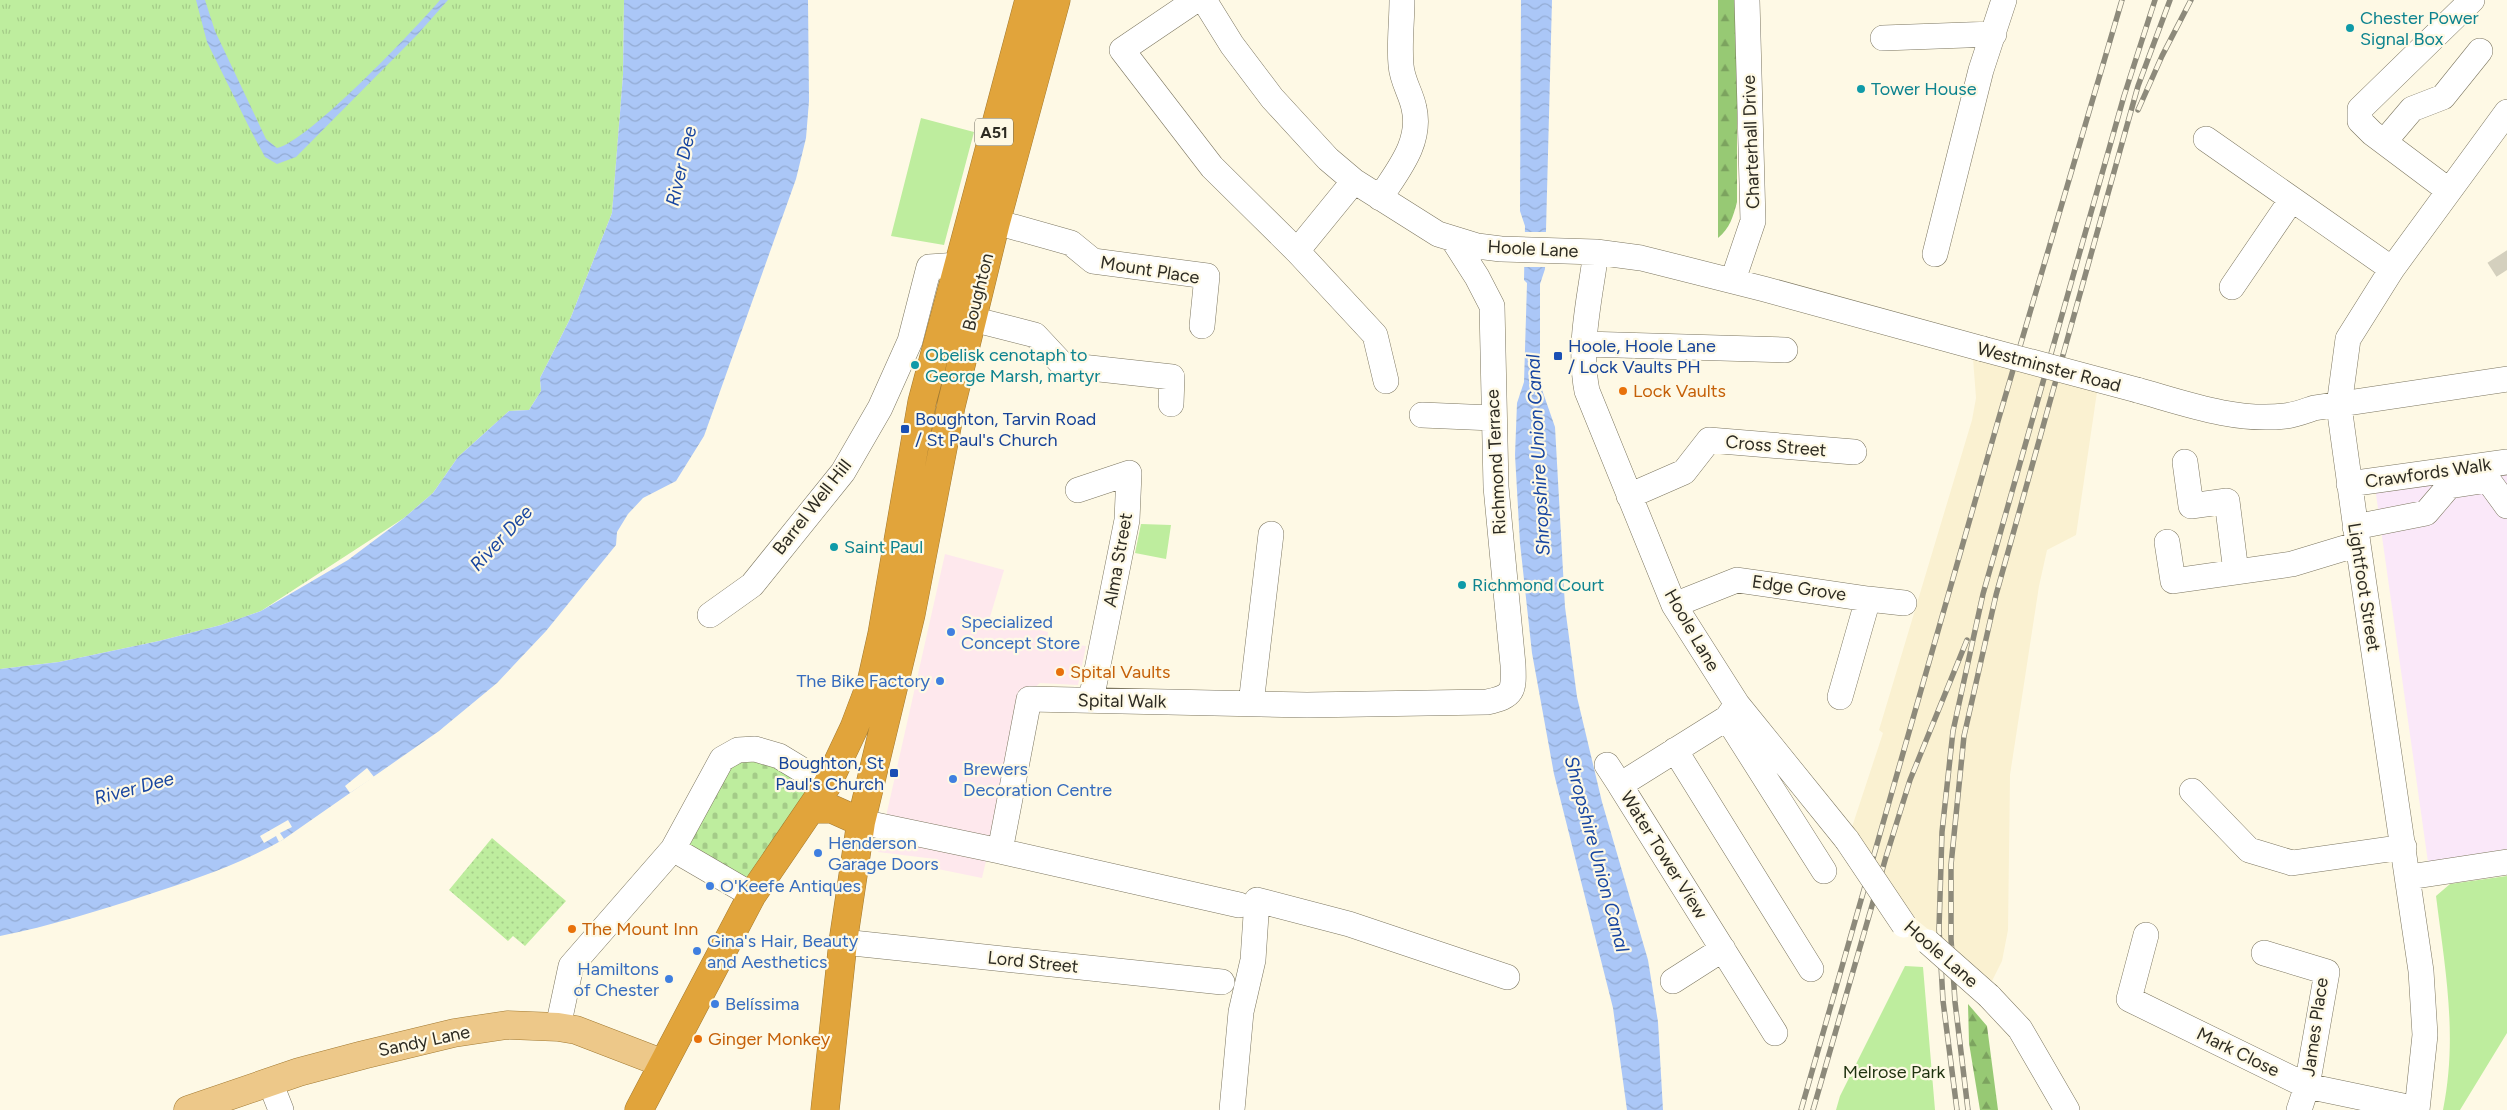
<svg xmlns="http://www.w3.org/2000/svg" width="2507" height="1110" viewBox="0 0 2507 1110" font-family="Figtree,sans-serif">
<defs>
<pattern id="grass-tufts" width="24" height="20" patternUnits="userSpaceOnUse" patternTransform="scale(1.25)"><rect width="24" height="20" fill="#beed9e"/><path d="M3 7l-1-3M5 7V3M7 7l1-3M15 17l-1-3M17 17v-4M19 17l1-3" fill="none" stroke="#a4cb88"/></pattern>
<pattern id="forest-firs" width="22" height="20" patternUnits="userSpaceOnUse" patternTransform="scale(1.25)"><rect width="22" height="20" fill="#97c974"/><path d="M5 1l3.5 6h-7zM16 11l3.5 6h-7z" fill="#7ca35f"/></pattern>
<pattern id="cemetery-stones" width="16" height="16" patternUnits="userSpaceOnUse" patternTransform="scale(1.25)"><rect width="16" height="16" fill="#beed9e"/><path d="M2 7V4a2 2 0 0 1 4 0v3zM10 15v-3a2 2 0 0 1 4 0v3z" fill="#a4cb88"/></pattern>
<pattern id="garden-dots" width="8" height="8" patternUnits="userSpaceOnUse" patternTransform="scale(1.25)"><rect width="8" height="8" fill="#beed9e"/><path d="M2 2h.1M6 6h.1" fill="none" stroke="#a4cb88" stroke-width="1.8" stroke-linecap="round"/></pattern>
<pattern id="water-waves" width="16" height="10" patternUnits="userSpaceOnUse" patternTransform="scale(1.25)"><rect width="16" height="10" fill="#abc7f7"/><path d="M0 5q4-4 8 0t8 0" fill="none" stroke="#93abd3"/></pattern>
</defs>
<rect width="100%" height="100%" fill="#fef9e5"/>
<path fill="#fee8ed" d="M945 554 1004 570 990 617 1048 632 1047 641 1086 646 1078 685 1040 683 1025 695 982 878 933 868 935 859 878 852Z"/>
<path fill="#faf1d1" d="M1973 358 2097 392 2076 535 2047 550 2039 586 2010 775 2008 930 2002 961 1992 981 1908 913 1852 827 1883 733 1879 730 1972 420 1976 398Z"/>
<path fill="#fae8f9" d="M2507 467V849L2428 862 2375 487Z"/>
<path fill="url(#grass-tufts)" d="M0 0H624L623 75 612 213 571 317 540 378 541 391 529 410 509 411 458 457 433 493 404 518 261 611 221 625 159 641 59 662 0 669Z"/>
<path fill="url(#forest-firs)" d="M1718 0H1737V202C1733 217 1730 228 1718 238Z
M1968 1004 1987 1026 1998 1110H1980L1969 1043Z"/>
<path fill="url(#cemetery-stones)" d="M740 757 766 759 813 795 748 884 692 852 685 840 722 770Z"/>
<path fill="#beed9e" d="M921 118 974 132 944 245 891 236Z
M1141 524 1171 525 1166 559 1135 553Z
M2507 876V1033L2460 1110H2443C2458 1036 2445 969 2436 896L2450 884Z
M1905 966 1923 967 1935 1110H1836L1840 1096Z"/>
<path fill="url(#garden-dots)" d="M492 838 566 901 525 946 513 936 508 941 449 890Z"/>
<path fill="url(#water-waves)" d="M196 0H205L215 31 266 139 277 148C308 142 415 29 440 0H448L418 34 296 157 277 164 265 157 249 127 207 42Z
M624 0H808L809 101 806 138 796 179 704 436 676 481 643 498 628 514 617 532 616 545 546 631 497 683 439 731 284 839C241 864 193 880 147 895 98 911 50 926 0 936V669L59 662 159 641 221 625 261 611 348 560 404 518 433 493 458 457 509 411 529 410 541 391 540 378 571 317 612 213 623 75Z
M1521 0H1552L1545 269 1540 284V384L1555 427 1565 607 1577 697 1602 802 1648 960 1658 1022 1663 1110H1627L1613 1008 1554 774 1532 653 1520 543 1515 455 1517 403 1524 382 1527 283 1524 280 1525 226 1520 211Z"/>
<path fill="#fef9e5" d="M1522 232H1548L1547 267H1522Z
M367 768 374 777 350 793 345 786Z
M288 820 292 827 280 833 284 839 279 842 276 836 264 843 260 836Z"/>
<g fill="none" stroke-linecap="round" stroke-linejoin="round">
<path stroke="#d4d0be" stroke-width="25" stroke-dasharray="25 12" stroke-linecap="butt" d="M2498 256 2507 270"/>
<g stroke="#7c7660" stroke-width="26">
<path id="minor" d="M1196 0 1122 50 1212 167 1297 251 1375 335 1386 381
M1204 0 1232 45 1272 98 1328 159 1354 181 1438 234 1477 246 1501 249 1596 252 1641 258 1764 289 1983 349
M1883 38 1994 34
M2206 139 2392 269
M2384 142 2412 109 2443 97 2480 51
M2448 190 2372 133 2360 121V109L2472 0
M1380 198C1397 171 1422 143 1414 108 1411 93 1402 81 1401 65 1399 44 1402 21 1402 0
M996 222 1071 243 1093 261 1207 276 1202 326
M1297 251 1354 181
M1596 252C1590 298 1578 345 1587 391L1674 605 1737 704 1847 840
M1935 254 1981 70 2004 0
M1733 280 1753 221 1747 0
M2232 287 2292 199
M972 319 1035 335 1063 365 1172 377 1171 404
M1584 344 1785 350
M2137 390C2184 403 2235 422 2285 416 2295 415 2305 411 2314 408L2507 379
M1422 415 1493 418
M2185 462 2191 506 2227 501 2236 572
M2349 484 2507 462
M1078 490 1129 473 1127 520 1091 700
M1629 496 1684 472 1709 440 1854 452
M2355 527 2426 513 2449 486 2488 480 2507 506
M2167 542 2173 581 2292 564 2358 544
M1868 599 1904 603
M1674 605 1737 580 1868 599 1840 697
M710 615 752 585 843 472 880 408 910 341 929 267 959 265
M1251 704 1271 534
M1737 704 1727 718 1824 871
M1727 718 1620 785 1775 1033
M1675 750 1811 969
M1607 765 1620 785
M2192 791 2249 850 2292 863 2404 847
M861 822 1000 851 1029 699 1307 705 1487 702C1514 696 1514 691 1513 665L1496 487 1492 306 1477 277 1454 241
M1000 851 1239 905
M2409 877 2507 862
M752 895 673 849 722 759 738 750 755 749 779 756 827 785
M2146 935 2129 999 2307 1086 2417 1109
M843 942 1222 982
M2264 953 2327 972 2307 1086 2299 1110
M1673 981 1723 949
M1989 996 2020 1029 2067 1110
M558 1027 571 966 673 849
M270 1082 281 1110
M1232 1110 1241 1012 1253 960 1257 900 1349 924 1507 977
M2417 1110 2425 1035 2421 971 2358 544 2339 406 2348 339 2392 269 2507 112"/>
</g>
<g stroke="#a27a32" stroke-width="29">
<path id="major" d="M188 1110 299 1072 363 1055 454 1033 507 1025 558 1027 576 1030 662 1063"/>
</g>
<g stroke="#a27a32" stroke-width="29">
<path id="highway" d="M811 809H832L861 822
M639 1110 752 895 827 785 854 728 871 683 882 634 922 402 1029 0
M825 1110 843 942 861 822 911 614 951 406 996 222 1056 0"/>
</g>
<use href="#minor" stroke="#fff" stroke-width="25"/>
<use href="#major" stroke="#edc889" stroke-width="28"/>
<use href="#highway" stroke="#e1a43b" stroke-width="28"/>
<g stroke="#8d8a7b" stroke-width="5.5">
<path id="rail" d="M2138 110 2162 56 2191 0
M1801 1110 1998 421 2122 0
M1813 1110 1886 857 1910 780 1967 640
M1957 1110 1943 1001 1939 929 1942 832 1953 731 1983 594 2124 96 2155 0
M1968 1110 1955 1002 1951 939V865L1964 736 1996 595 2138 86 2170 0"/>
</g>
<use href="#rail" stroke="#fef9e5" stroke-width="4" stroke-dasharray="11" stroke-linecap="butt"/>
<g stroke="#7c7660" stroke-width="26" stroke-linecap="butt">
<path id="minor-bridge" d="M1983 349 2137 390
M1847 840 1904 925
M1928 942 1989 996"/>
</g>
<use href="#minor-bridge" stroke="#fff" stroke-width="25"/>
</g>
<g fill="#0f9aa8" stroke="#fef9e5" stroke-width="2">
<circle cx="2350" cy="28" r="5"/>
<circle cx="1861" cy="89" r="5"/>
<circle cx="915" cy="365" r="5"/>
<circle cx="834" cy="547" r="5"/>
<circle cx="1462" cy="585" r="5"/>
</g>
<g fill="#1a4fb4" stroke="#fef9e5" stroke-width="2">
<rect x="1553" y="351" width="10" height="10" rx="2.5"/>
<rect x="900" y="424" width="10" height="10" rx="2.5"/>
<rect x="889" y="768" width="10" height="10" rx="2.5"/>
</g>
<g fill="#e8710a" stroke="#fef9e5" stroke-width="2">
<circle cx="1623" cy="391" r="5"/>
<circle cx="1060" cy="672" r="5"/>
<circle cx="572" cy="929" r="5"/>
<circle cx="698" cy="1039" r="5"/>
</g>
<g fill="#3f7fe0" stroke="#fef9e5" stroke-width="2">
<circle cx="951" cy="632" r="5"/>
<circle cx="940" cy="681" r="5"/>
<circle cx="953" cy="779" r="5"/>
<circle cx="818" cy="853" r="5"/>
<circle cx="710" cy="886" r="5"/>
<circle cx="697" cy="951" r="5"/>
<circle cx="669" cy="979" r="5"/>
<circle cx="715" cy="1004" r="5"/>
</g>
<g text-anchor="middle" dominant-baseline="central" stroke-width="4.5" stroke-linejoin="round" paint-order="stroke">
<rect fill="#fef9e5" stroke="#6c695c" stroke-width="1" x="975" y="118.5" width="38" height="27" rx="4"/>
<g font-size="16" font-weight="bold" fill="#2d2b22">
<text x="994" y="132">A51</text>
</g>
<g font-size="18" fill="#0d838f" stroke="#fef9e5" text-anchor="start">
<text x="2360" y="18">Chester Power<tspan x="2360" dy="21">Signal Box</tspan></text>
<text x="1871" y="89">Tower House</text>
<text x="925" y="355">Obelisk cenotaph to<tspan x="925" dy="21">George Marsh, martyr</tspan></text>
<text x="844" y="547">Saint Paul</text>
<text x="1472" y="585">Richmond Court</text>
</g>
<g font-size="18" fill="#2d2b22" stroke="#fef9e5">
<text transform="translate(1751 142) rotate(-92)">Charterhall Drive</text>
<text transform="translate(1533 249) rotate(3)">Hoole Lane</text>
<text transform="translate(1150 270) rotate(9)">Mount Place</text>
<text transform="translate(978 292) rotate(-76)">Boughton</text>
<text transform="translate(2049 367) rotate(15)">Westminster Road</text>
<text transform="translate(1776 446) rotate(5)">Cross Street</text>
<text transform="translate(1496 462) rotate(-93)">Richmond Terrace</text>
<text transform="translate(2428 473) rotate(-8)">Crawfords Walk</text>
<text transform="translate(812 507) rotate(-52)">Barrel Well Hill</text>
<text transform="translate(1118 560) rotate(-80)">Alma Street</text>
<text transform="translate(2364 587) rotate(81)">Lightfoot Street</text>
<text transform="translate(1799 588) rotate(8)">Edge Grove</text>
<text transform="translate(1692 630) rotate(60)">Hoole Lane</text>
<text transform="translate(1122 701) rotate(1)">Spital Walk</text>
<text transform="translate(1664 855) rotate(58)">Water Tower View</text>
<text transform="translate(1941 954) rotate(41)">Hoole Lane</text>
<text transform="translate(1033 962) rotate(6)">Lord Street</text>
<text transform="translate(2315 1027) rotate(-82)">James Place</text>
<text transform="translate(424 1041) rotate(-12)">Sandy Lane</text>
<text transform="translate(2238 1052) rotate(26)">Mark Close</text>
</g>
<g font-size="18" fill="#164399" stroke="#fef9e5" text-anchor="start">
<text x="1568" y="346">Hoole, Hoole Lane<tspan x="1568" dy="21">/ Lock Vaults PH</tspan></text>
<text x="915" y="419">Boughton, Tarvin Road<tspan x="915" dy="21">/ St Paul's Church</tspan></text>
<text x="884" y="763" text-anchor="end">Boughton, St<tspan x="884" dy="21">Paul's Church</tspan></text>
</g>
<g font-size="18" fill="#c56008" stroke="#fef9e5" text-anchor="start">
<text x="1633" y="391">Lock Vaults</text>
<text x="1070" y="672">Spital Vaults</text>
<text x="582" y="929">The Mount Inn</text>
<text x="708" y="1039">Ginger Monkey</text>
</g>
<g font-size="18" fill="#366cbe" stroke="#fef9e5" text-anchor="start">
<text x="961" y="622">Specialized<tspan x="961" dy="21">Concept Store</tspan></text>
<text x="930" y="681" text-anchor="end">The Bike Factory</text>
<text x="963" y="769">Brewers<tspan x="963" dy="21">Decoration Centre</tspan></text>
<text x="828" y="843">Henderson<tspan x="828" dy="21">Garage Doors</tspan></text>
<text x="720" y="886">O'Keefe Antiques</text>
<text x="707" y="941">Gina's Hair, Beauty<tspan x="707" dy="21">and Aesthetics</tspan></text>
<text x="659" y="969" text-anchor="end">Hamiltons<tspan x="659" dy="21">of Chester</tspan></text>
<text x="725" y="1004">Belíssima</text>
</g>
<g font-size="18" fill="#1f320f" stroke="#fef9e5">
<text x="1894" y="1072">Melrose Park</text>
</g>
<g font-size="19" font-style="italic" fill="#1846a1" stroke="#fef9e5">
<text transform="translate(681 166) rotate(-77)">River Dee</text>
<text transform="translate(1538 455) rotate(-93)">Shropshire Union Canal</text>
<text transform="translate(501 538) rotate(-47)">River Dee</text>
<text transform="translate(134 788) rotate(-15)">River Dee</text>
<text transform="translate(1597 854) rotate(75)">Shropshire Union Canal</text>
</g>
</g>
</svg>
